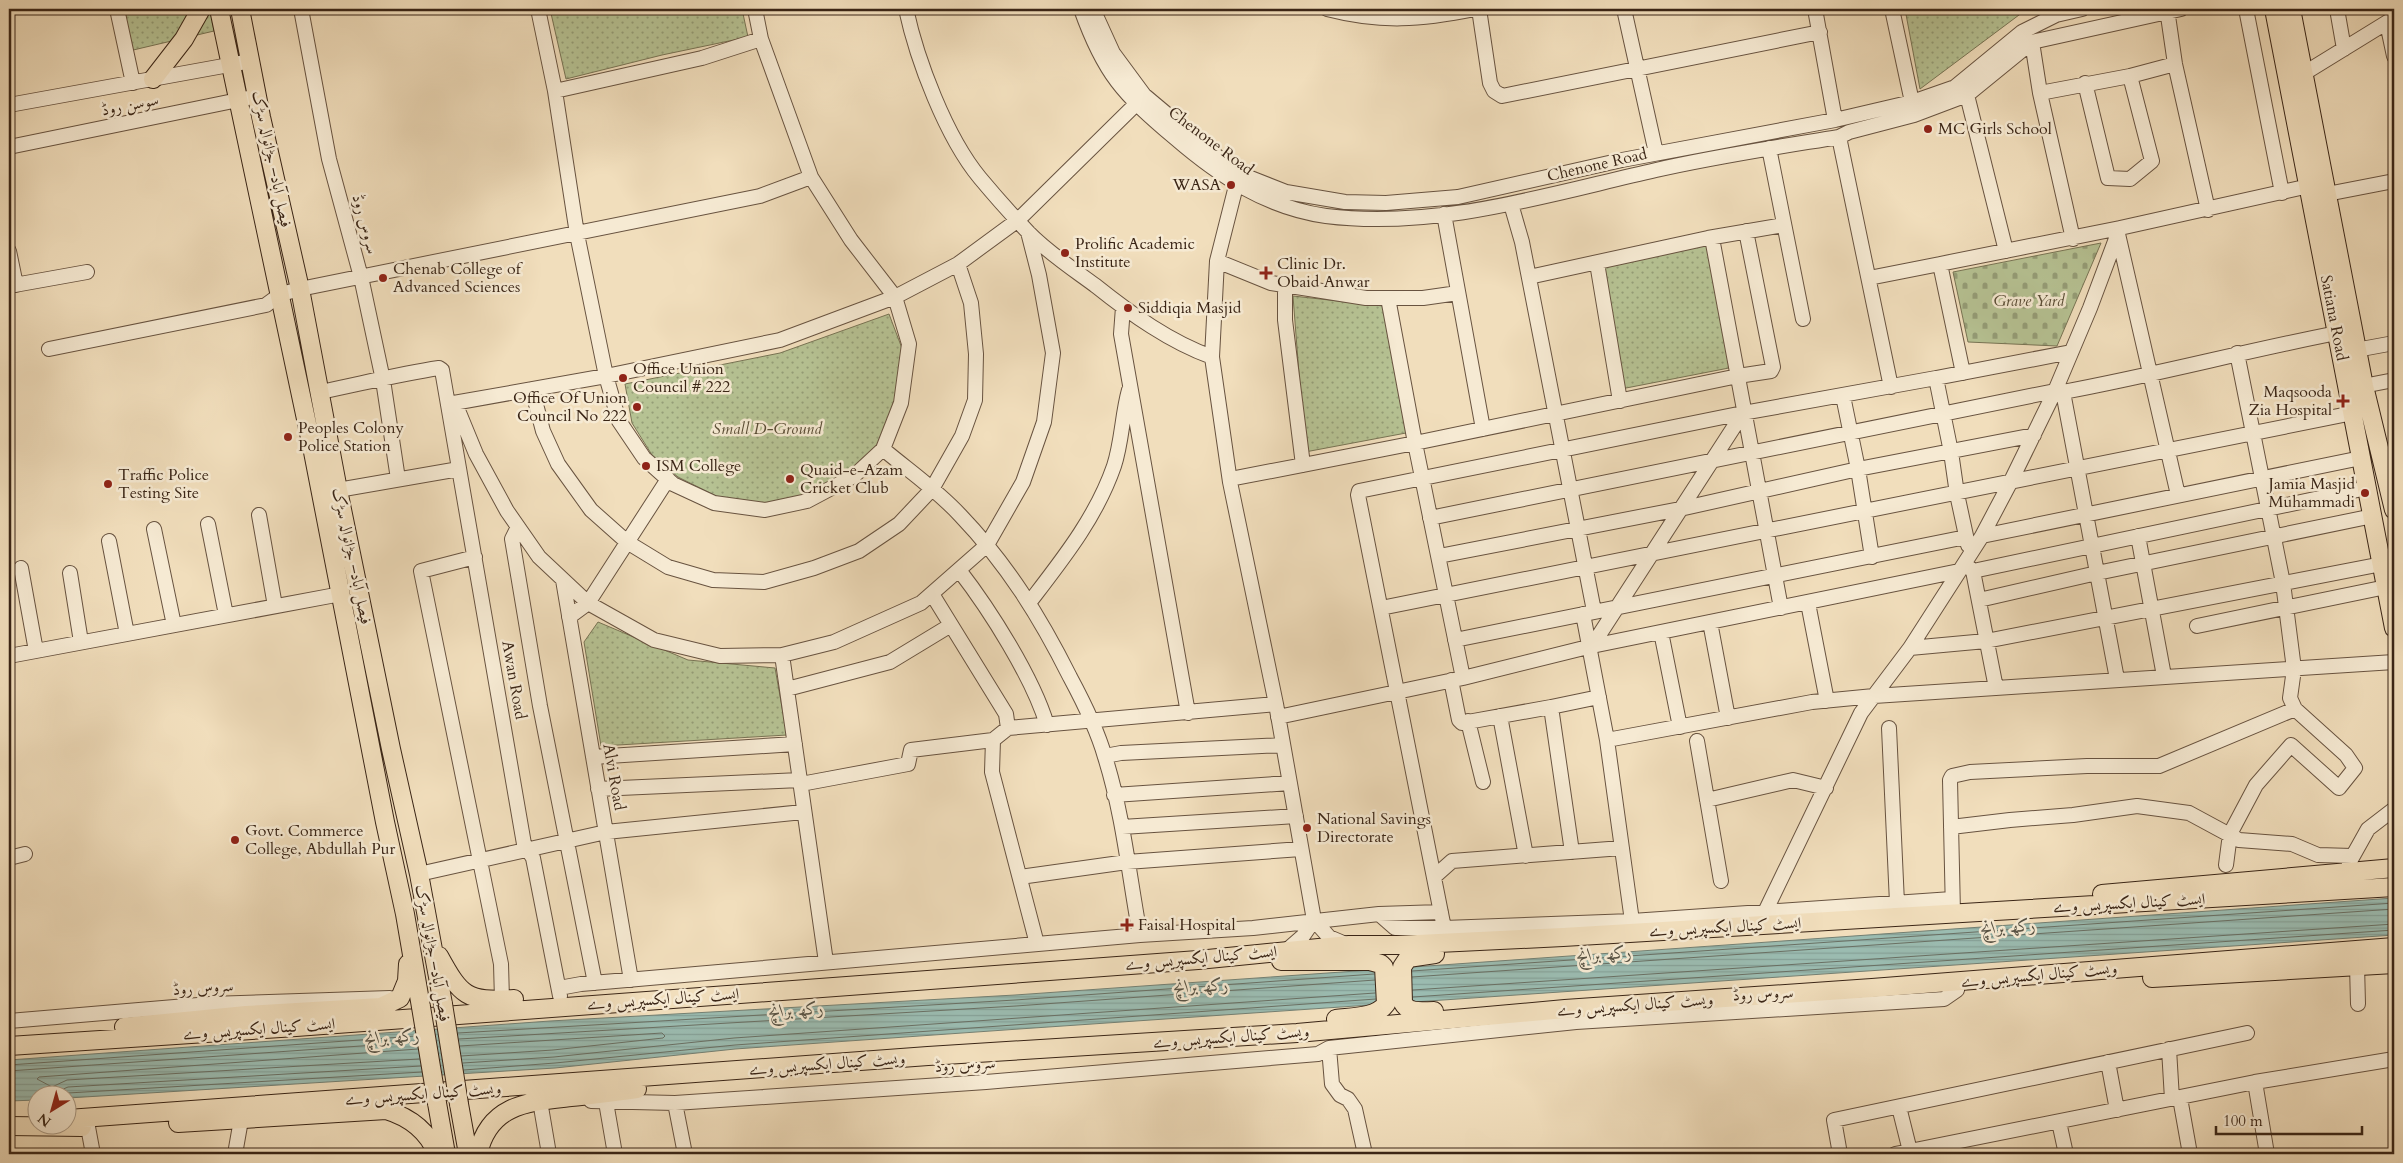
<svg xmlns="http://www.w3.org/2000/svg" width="2403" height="1163" viewBox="0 0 2403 1163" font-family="Cardo,Amiri,serif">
<defs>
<pattern id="cemetery-stones" width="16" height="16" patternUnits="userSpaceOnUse" patternTransform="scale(1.25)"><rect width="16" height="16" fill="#b6c293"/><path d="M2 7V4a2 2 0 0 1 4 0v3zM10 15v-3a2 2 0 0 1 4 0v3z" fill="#959d77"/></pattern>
<pattern id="park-dots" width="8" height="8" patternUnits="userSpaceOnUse" patternTransform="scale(1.25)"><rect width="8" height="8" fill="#b6c293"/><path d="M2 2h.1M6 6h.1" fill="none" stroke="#959d77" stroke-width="1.8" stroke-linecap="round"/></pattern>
<pattern id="water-rules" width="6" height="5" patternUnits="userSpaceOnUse" patternTransform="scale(1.25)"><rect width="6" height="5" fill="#9bbcb1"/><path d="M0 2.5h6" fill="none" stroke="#86a198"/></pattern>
</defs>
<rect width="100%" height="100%" fill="#f1debc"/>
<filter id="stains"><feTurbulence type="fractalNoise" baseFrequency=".004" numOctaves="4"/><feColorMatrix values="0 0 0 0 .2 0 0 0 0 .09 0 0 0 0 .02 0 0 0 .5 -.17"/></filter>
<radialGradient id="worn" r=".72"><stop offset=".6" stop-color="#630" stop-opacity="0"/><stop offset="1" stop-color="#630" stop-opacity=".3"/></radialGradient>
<path fill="url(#cemetery-stones)" stroke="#787454" d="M2101 243 2057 346 1968 342 1953 272Z"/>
<path fill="url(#park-dots)" stroke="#787454" d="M120 9H210L214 31 129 51Z
M550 9H742L748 37 662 55 566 79Z
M1905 9H2027L1920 89Z
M1708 238 1734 367 1621 389 1600 262Z
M1293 296 1383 306 1406 433 1305 452Z
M889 314 903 351 897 404 880 442 851 474 807 496 765 504 718 497 678 477 652 455 632 423 625 384 780 353Z
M598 622 688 660 775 668 787 735 601 746 584 642Z"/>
<path fill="url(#water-rules)" stroke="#748073" d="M2394 898V935L1019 1029 735 1049 555 1068 68 1098V1096H38L37 1100 9 1101V1060L550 1021 1015 995Z"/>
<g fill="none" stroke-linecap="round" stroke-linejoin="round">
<path stroke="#6a7064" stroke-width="1" d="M1412 971 2394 903
M1412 977 2394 909
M1413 990 2394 924
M1413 997 2394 930
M458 1033 1015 1000 1374 974
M459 1039 1016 1006 1375 980
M460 1046 662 1033 665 1036 663 1038 553 1050 461 1056
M418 1049 39 1077 37 1079 52 1087 67 1080 419 1059
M463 1063 554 1057 734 1038 1375 993
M9 1065 416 1036
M464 1070 555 1063 735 1045 1376 999
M9 1071 417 1042
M57 1096 61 1090 68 1087 421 1066
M64 1096 68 1093 422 1072"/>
<g stroke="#685340" stroke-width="16">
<path id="minor" d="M117 9 133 83
M301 9 329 159 361 277 383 380 398 479
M538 9 555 91 577 234 606 376 619 421 644 458 673 484 714 503 765 510 807 501 854 476 883 449 901 403 909 344 895 297 851 240 811 177 761 39 755 9
M906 9C917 60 946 137 980 178 995 196 1012 215 1028 232 1047 252 1073 269 1096 286 1131 314 1170 342 1212 357
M1081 9C1104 74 1123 94 1175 138 1219 176 1267 208 1326 216 1437 230 1549 194 1656 170 1717 156 1778 147 1839 137L1849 132 1914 115 1967 95 2032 42 2181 9
M1093 9 1113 53 1144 95 1231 168 1248 177 1286 192 1345 202 1386 203 1458 197 1622 160 1835 120 1912 102 1955 87 2022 32 2056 15 2082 9
M1327 9C1381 23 1421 20 1475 9
M1479 9 1490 83 1494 91 1502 96 1820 32
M1624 9 1656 153
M1815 9 1835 120
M1892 9 1912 102
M2167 9 2175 64 2208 210
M2246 9 2282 193
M2337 9 2344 49
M2387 23 2394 56
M2032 42 2040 93 2073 239
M2303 74 2394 18
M2085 83 2108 178 2130 179 2152 161 2130 76
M555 91 702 58 761 39
M2040 93 2130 76 2175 64
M1967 95 2006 251
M9 105 251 61
M1839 137 1891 387
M9 147 248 98
M1769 148 1803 319
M1238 178 1217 261 1271 283 1366 298H1423L1458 293
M2327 194 2394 181
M1511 204 1522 242 1594 611
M1444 214 1483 429
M2118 234 2178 495
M1712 238 1781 608
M9 251 16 285
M1217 261 1212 357 1230 482 1276 704 1314 920 1329 937 1348 945
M1597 263 1620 401
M1529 277 1708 238 1784 225
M1869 278 1940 264
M1285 285V320L1303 465 1415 443 1388 298
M9 286 87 272
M1123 307 1121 334 1188 713
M49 349 266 305 281 294 300 289 760 196 811 177
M2356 350 2394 343
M1963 373 1940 264 2120 228
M2363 386 2394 380
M532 389 543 431 558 464 591 510 627 542 668 567 713 580 764 582 814 568 859 551 899 524 932 489 962 436 975 400 976 354 971 303 958 264
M320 392C360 384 399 374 439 368L442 370 524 844 533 858 560 996
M2063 392 2117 679
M1843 396 1858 469 1872 557
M455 403 476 454 507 511 539 557 588 603 654 640 720 656 782 655 834 642 921 603 987 545 1023 482 1044 422 1053 353 1039 275 1028 232
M448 404 606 376 780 340 895 297 958 264 1018 220 1135 105
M883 449C908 470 937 490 960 515 1007 564 1040 617 1070 677 1084 703 1097 729 1105 757 1123 814 1129 875 1140 935
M1230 479 1303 465
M338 490 459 469
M259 515 275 606
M1430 518 2055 391 2063 392C2155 375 2245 351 2337 333
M208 524 226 615
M518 527 512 539 540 706 595 983
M154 529 174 625
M1982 536 2361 458
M2138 536 2164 676
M109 541 127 634
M1968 545 1957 494 1951 452 1936 378 2071 352
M1439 556 1680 509 1858 469 2034 435
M475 557 421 571 501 964 502 1000
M1967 566 1973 571 1996 688
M21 568 36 651
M959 570C990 610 1033 678 1047 725
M1973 571 2367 488
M70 573 81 642
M563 580 631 980
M932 594 1006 714 1008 728
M1979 600 2097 573 2373 516
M1029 603C1062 560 1096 518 1114 466 1122 442 1122 415 1129 390
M1808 603 1827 701
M1381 608 2353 413
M1583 614 1607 740
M569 617 588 603 668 479
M1710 622 1728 718
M2197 626 2386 587
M1661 632 1680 727
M1455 640 1966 537
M1592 646 1743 413
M1910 648 1986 641 2382 564
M782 655 826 962
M9 656 341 594
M1463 678 1415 443 1738 376 1771 371 1773 367 1746 231
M1451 680 1459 720 1462 723 1551 707 1572 852
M787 689 890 662 951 625
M1551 707 1599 697
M1500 716 1526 856
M1278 717 1463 678 1592 646 1959 571
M1468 721 1483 782
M1889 728 1897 903
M1697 741 1721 881
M1105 756 1121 753 1283 745
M593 757 795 744
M801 784 908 764 911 750 993 740
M598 789 800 780
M1114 795 1290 783
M1707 800 1793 780 1826 788
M1122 827 1296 816
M1951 827 2010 820 2073 815 2137 806 2189 813 2239 840 2292 844 2318 855 2352 856
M9 858 25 854
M2349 863 2368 829 2394 809
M2226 865 2230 834 2256 785 2291 745 2339 788 2355 768 2346 755 2295 709
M419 874 606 832 803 812
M1020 877 1127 862 1301 849
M1434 877 1452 861 1622 848
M1765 912 1861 713 1910 648 1982 536 2010 483 2055 391 2090 308 2120 228 2309 186
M1953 913 1950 780 1952 776 1970 772 2087 766H2159L2295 709 2290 698 2294 669 2283 583 2237 353
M1379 914 1395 928H1444L1632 921 1952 899
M1632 921 1607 740 1812 702 1874 696 2394 662
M1444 928 1358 495 1359 491 1743 413 1936 378
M1037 944 992 772 993 740 1008 728 1276 704
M1287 950 1303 936 1314 920
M2357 965 2358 1004
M559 988 581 984 1140 935 1253 928 1379 914 1441 912
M9 1021 210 1004 390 998
M1329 1048 1576 1022 1944 999 1957 990
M2169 1049 2172 1099
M2108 1062 2117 1110
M2255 1082 2267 1154
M2180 1098 2190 1154
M591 1101 675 1103 986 1082 1318 1054 1329 1048 1332 1084 1340 1095 1348 1099 1355 1109 1365 1154
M606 1102 615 1154
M675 1103 685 1154
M1899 1107 1910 1151
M2059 1122 2066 1154
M88 1127 93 1154
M235 1154 241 1120
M549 1154 540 1101H549
M1840 1154 1834 1120 2247 1033
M1895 1154 2255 1082 2394 1059"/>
</g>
<g stroke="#3a2516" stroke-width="20">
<path id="major" d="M219 9 313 452 385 822 405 914 421 1007
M240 9 261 117 300 289 338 490 391 749 419 874 443 1004
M2274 9 2394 628
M2291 9 2364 386 2394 510
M153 79 184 39 201 9
M2102 894 2394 868
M439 956C461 996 466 1002 514 999
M1281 961H1370L1381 964 1384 967 1386 1004C1376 1018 1351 1017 1336 1019
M2152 978 2394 964
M1434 1011C1423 1011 1409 1014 1403 1003L1402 967 1408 958 1435 954
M124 1027 246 1015 381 1007 400 998 407 981 408 964
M9 1046 296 1027 1198 960 1349 945H1397L1563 937 2394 887
M437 1103 446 1154
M459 1104 468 1154
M68 1119 928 1056 1297 1033 1565 1009 1872 988 2394 947
M178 1123 386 1110C409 1117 428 1131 437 1154
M9 1126 82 1127
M478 1154C489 1104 528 1102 571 1097 593 1095 615 1092 637 1089"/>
</g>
<use href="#minor" stroke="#f6ead3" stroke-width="14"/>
<use href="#major" stroke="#f1debc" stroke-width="18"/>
<g stroke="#3a2516" stroke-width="20" stroke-linecap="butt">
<path id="major-bridge" d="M443 1004 459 1104
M421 1007 437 1103"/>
</g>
<use href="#major-bridge" stroke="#f1debc" stroke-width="18"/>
</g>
<g fill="#8f2418" stroke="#f6ead3" stroke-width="2">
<circle cx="1928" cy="129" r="5"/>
<circle cx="1231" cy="185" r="5"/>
<circle cx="1065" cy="253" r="5"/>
<path d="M1263.5 265.5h5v5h5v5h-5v5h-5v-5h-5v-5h5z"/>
<circle cx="383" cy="278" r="5"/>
<circle cx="1128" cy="308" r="5"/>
<circle cx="623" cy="378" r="5"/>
<path d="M2340.5 393.5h5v5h5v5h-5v5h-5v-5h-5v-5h5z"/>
<circle cx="637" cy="407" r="5"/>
<circle cx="288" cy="437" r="5"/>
<circle cx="646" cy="466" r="5"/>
<circle cx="790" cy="479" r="5"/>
<circle cx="108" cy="484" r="5"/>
<circle cx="2365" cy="493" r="5"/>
<circle cx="1307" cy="828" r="5"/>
<circle cx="235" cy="840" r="5"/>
<path d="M1124.5 917.5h5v5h5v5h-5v5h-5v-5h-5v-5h5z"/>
</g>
<g text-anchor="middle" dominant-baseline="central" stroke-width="5" stroke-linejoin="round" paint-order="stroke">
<g font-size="16" fill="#3a2516" stroke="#f6ead3">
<text transform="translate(130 105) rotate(-11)">سوسن روڈ</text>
<text transform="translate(1211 141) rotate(37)">Chenone Road</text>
<text transform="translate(272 159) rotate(78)">فیصل آباد– جڑانوالہ سڑک</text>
<text transform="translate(1597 165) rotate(-13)">Chenone Road</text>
<text transform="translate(365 224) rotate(75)">سروس روڈ</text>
<text transform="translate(2334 318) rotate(79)">Satiana Road</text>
<text transform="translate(352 556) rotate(78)">فیصل آباد– جڑانوالہ سڑک</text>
<text transform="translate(514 680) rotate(80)">Awan Road</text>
<text transform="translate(614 777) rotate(80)">Alvi Road</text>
<text transform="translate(2129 903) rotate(-3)">ایسٹ کینال ایکسپریس وے</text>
<text transform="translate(1725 927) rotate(-3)">ایسٹ کینال ایکسپریس وے</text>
<text transform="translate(433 953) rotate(80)">فیصل آباد– جڑانوالہ سڑک</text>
<text transform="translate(1201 958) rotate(-5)">ایسٹ کینال ایکسپریس وے</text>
<text transform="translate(2039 975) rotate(-5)">ویسٹ کینال ایکسپریس وے</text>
<text transform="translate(203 988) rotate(-4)">سروس روڈ</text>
<text transform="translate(1763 994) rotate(-3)">سروس روڈ</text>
<text transform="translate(663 999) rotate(-4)">ایسٹ کینال ایکسپریس وے</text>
<text transform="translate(1635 1005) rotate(-4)">ویسٹ کینال ایکسپریس وے</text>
<text transform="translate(259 1029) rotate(-4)">ایسٹ کینال ایکسپریس وے</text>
<text transform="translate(1231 1037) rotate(-4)">ویسٹ کینال ایکسپریس وے</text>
<text transform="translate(827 1064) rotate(-4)">ویسٹ کینال ایکسپریس وے</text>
<text transform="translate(965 1065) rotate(-4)">سروس روڈ</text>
<text transform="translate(423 1094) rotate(-4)">ویسٹ کینال ایکسپریس وے</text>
</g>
<g font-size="16" fill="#3a2516" stroke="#f6ead3" text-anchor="start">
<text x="1938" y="129">MC Girls School</text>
<text x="1221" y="185" text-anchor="end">WASA</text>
<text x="1075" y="244">Prolific Academic<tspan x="1075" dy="18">Institute</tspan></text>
<text x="1277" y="264">Clinic Dr.<tspan x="1277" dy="18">Obaid Anwar</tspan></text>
<text x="393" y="269">Chenab College of<tspan x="393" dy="18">Advanced Sciences</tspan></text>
<text x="1138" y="308">Siddiqia Masjid</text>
<text x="633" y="369">Office Union<tspan x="633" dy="18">Council # 222</tspan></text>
<text x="2332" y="392" text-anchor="end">Maqsooda<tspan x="2332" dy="18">Zia Hospital</tspan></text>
<text x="627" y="398" text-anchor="end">Office Of Union<tspan x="627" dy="18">Council No 222</tspan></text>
<text x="298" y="428">Peoples Colony<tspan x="298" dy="18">Police Station</tspan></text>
<text x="656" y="466">ISM College</text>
<text x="800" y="470">Quaid-e-Azam<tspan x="800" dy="18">Cricket Club</tspan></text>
<text x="118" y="475">Traffic Police<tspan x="118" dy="18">Testing Site</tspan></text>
<text x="2355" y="484" text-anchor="end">Jamia Masjid<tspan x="2355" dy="18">Muhammadi</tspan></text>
<text x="1317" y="819">National Savings<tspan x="1317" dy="18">Directorate</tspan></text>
<text x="245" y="831">Govt. Commerce<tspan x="245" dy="18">College, Abdullah Pur</tspan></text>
<text x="1138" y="925">Faisal Hospital</text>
</g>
<g font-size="16" font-style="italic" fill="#594c35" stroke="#f6ead3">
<text x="2029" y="301">Grave Yard</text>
<text x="767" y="429">Small D-Ground</text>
</g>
<g font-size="18" font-style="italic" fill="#575244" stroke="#f6ead3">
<text transform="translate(2008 927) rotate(-4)">رکھ برانچ</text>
<text transform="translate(1604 954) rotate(-4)">رکھ برانچ</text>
<text transform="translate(1201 986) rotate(-3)">رکھ برانچ</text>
<text transform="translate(796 1010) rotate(-4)">رکھ برانچ</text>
<text transform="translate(392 1037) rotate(-4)">رکھ برانچ</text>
</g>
</g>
<rect width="2403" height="1163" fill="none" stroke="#f1debc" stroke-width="30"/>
<rect x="10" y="10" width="2383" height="1143" fill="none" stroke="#3a2516" stroke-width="2.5"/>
<rect x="15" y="15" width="2373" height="1133" fill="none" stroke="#3a2516"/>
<g transform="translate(52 1110) rotate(217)"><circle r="24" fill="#f6ead3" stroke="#ab9b87"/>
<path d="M0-4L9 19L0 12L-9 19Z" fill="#8f2418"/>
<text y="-8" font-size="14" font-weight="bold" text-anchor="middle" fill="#3a2516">N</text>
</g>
<path d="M2216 1126v8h146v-8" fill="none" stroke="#3a2516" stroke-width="2.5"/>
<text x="2223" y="1126" font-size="15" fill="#3a2516" stroke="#f6ead3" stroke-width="4" paint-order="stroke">100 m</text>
<rect width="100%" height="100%" filter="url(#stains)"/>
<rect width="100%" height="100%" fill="url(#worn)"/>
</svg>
